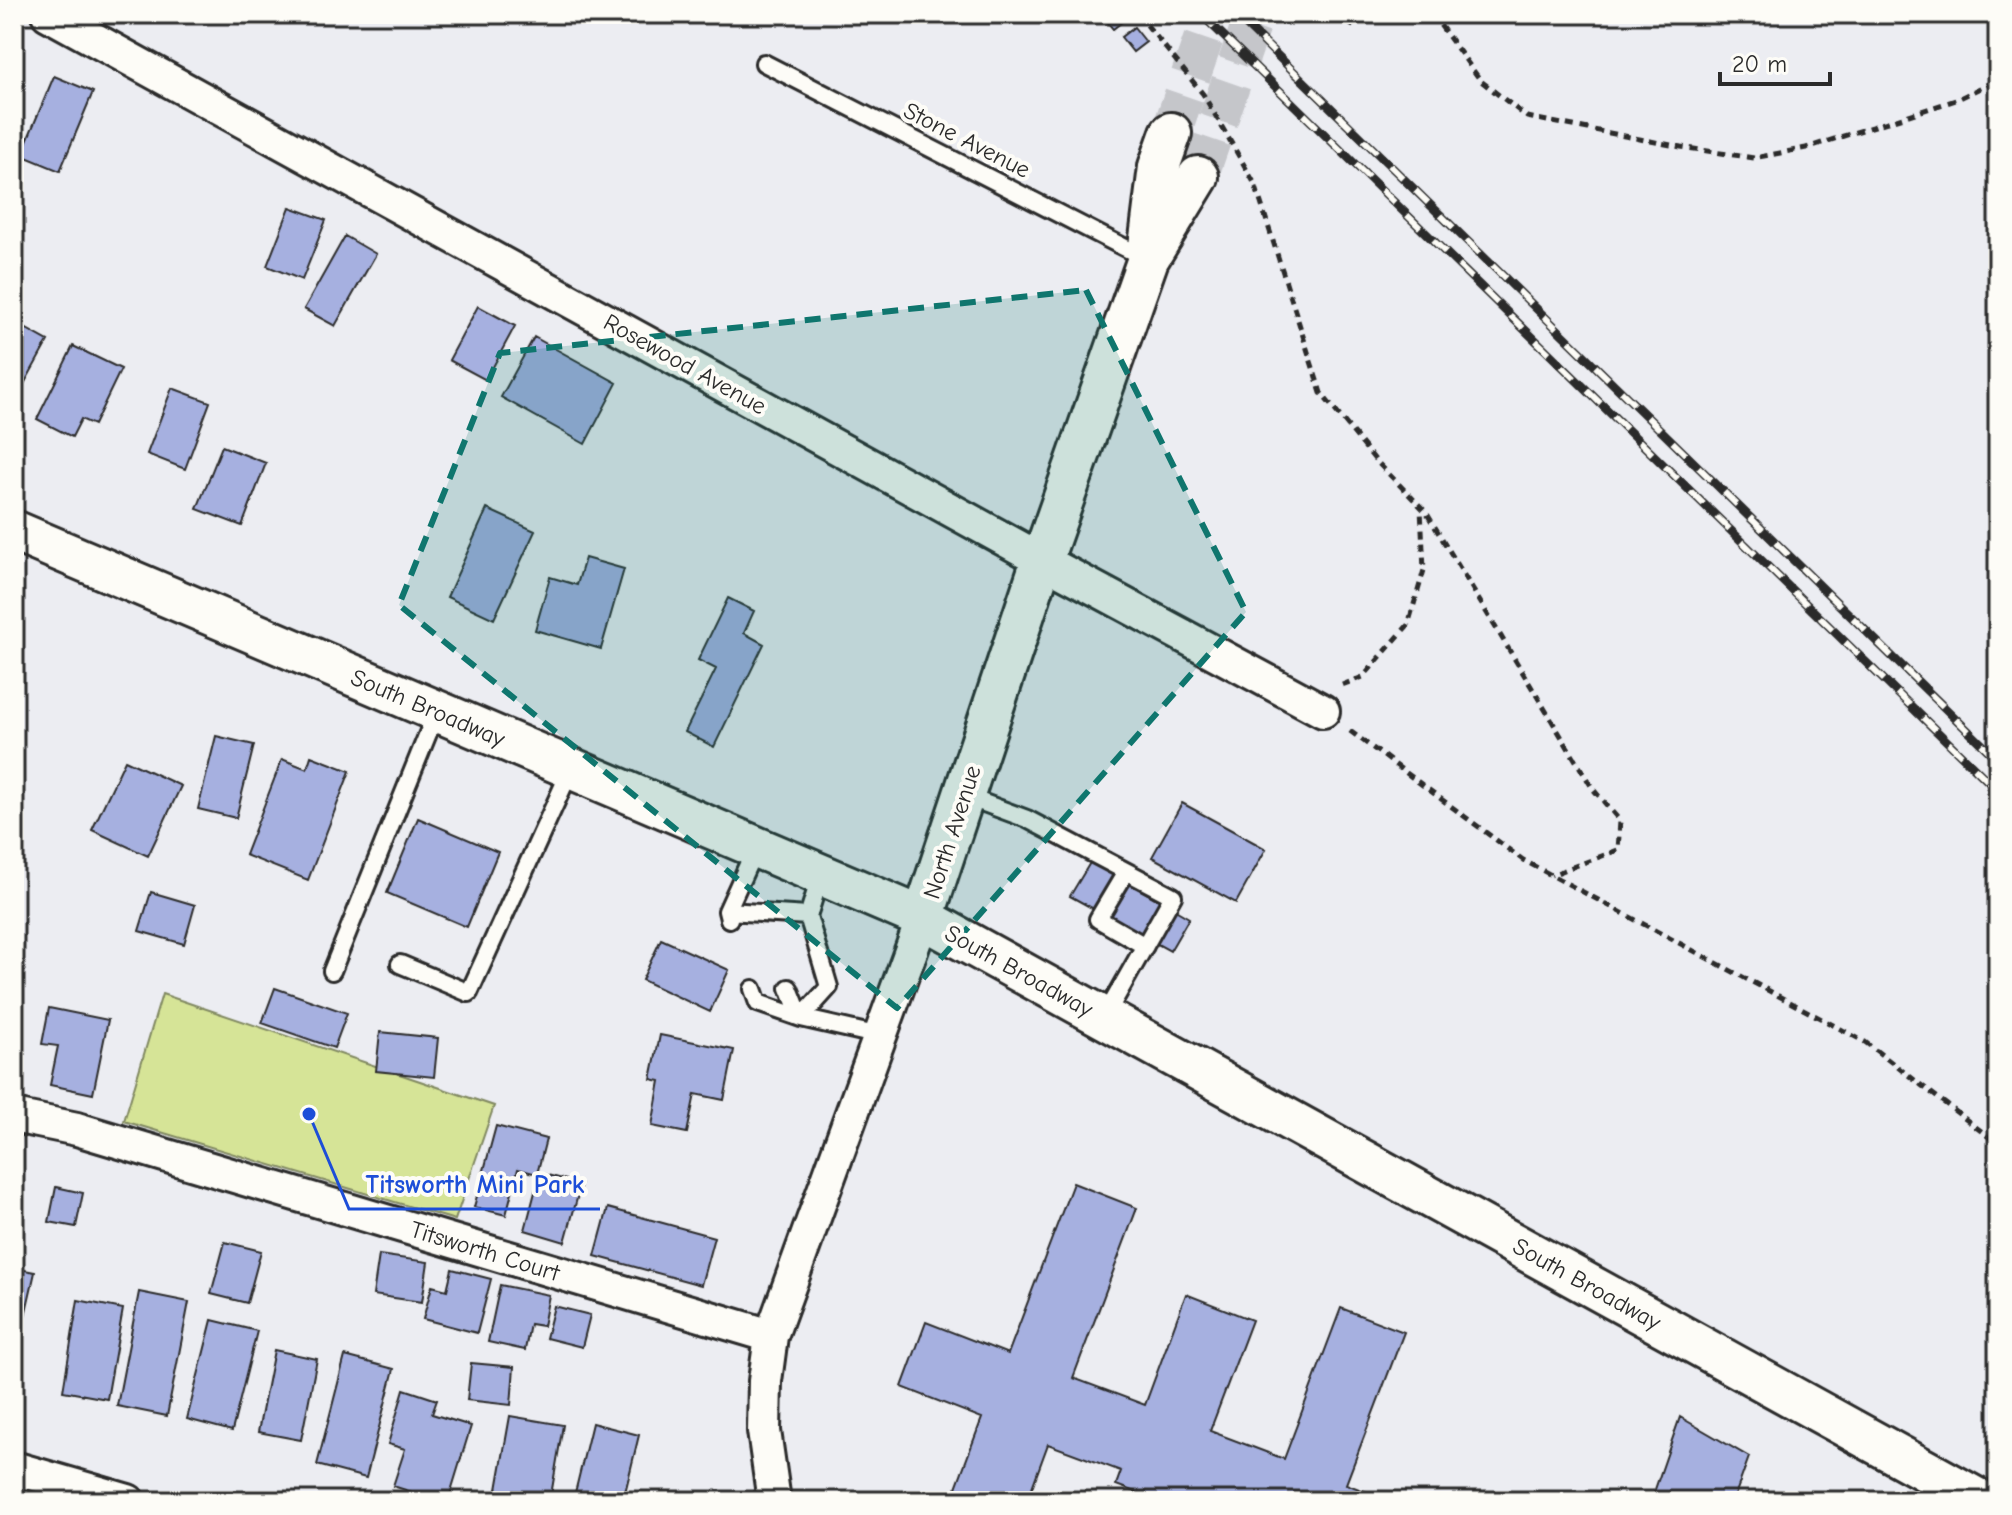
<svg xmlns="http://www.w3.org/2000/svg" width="2012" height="1515" viewBox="0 0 2012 1515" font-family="'Comic Neue',sans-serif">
<rect width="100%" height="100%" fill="#ecedf2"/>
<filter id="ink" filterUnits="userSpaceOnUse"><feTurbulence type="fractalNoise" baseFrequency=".0125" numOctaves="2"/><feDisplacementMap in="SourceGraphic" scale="16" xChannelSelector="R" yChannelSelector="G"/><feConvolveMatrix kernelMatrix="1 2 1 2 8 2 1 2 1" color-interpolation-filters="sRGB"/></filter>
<g filter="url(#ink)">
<path fill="#d6e497" stroke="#808861" stroke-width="2" d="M162 994 494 1106 455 1220 124 1121Z"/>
<path fill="#a6b0e0" stroke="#2b2b2b" stroke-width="2" d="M1101 14H1124L1127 18 1113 29Z
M1344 14H1359L1360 15 1352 27 1341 20Z
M1134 27 1146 42 1133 52 1121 37Z
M54 76 93 92 60 171 21 155Z
M290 207 326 220 302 280 267 266Z
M345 236 376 254 335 326 304 309Z
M478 306 515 326 486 380 449 360Z
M14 322 48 341 14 402Z
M534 337 617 383 585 444 501 397Z
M73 346 121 369 94 425 81 419 72 437 37 419Z
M172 388 210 402 185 469 147 454Z
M222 446 266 463 242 526 197 509Z
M487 509 535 531 494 619 447 597Z
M585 558 624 569 601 649 535 630 550 577 577 585Z
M728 598 754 611 744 633 764 644 714 747 685 732 716 669 698 660Z
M216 736 254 745 236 818 198 809Z
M311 756 350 771 308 880 245 855 282 759 307 769Z
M125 760 181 786 148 856 92 830Z
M1182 803 1266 849 1236 903 1152 857Z
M418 818 498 852 467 927 387 893Z
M1091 861 1189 918 1170 951 1070 896Z
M151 892 195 905 184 944 139 931Z
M661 939 729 970 710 1012 642 980Z
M275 988 347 1013 334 1048 262 1023Z
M49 1008 108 1020 93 1094 50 1085 58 1046 42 1044Z
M380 1032 438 1038 434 1077 376 1071Z
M660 1035 734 1050 724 1100 695 1094 687 1133 652 1126 660 1081 651 1079Z
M496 1126 546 1139 537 1174 518 1169 506 1215 474 1207Z
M540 1173 581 1184 565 1242 525 1230Z
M1073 1183 1137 1208 1073 1378 1145 1405 1186 1294 1252 1320 1210 1431 1284 1459 1341 1308 1404 1332 1346 1484 1390 1501H1195L1184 1497 1182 1501H1159L1116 1485 1121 1471 1048 1444 1027 1501H951L982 1418 902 1387 926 1322 1008 1354Z
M56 1187 83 1193 76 1227 49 1222Z
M608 1208 714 1237 701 1285 595 1256Z
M225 1242 261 1251 247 1303 211 1294Z
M379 1255 428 1262 422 1302 373 1295Z
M14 1268 35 1272 16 1355 14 1354Z
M452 1269 491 1279 477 1333 423 1319 432 1286 447 1290Z
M500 1285 549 1295 543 1326 530 1324 525 1350 488 1342Z
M139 1292 189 1302 167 1416 117 1406Z
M78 1300 123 1309 107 1399 63 1391Z
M554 1306 590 1315 582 1347 546 1338Z
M212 1320 257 1331 232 1431 187 1419Z
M274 1350 317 1359 301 1440 258 1432Z
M345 1356 394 1369 366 1478 317 1465Z
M471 1363 514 1367 511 1405 467 1400Z
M404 1389 437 1400 432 1414 471 1426 448 1501H440L393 1486 405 1449 388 1444Z
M510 1416 563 1425 550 1501H495Z
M1680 1417 1749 1457 1733 1501H1651Z
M592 1423 639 1435 623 1501H573Z"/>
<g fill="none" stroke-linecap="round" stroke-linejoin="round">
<path stroke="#c5c6ca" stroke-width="40" stroke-dasharray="40 20" stroke-linecap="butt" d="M1171 133 1212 14
M1198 177 1255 14"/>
<g stroke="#2b2b2b" stroke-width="22">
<path id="service" d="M764 63 1147 259
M965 796 1027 819 1173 896 1104 1018
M1126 872 1098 919 1145 946
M727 911 808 916
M729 919 727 911 756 847
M400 964 469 993 571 769
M332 971 437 711
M789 988 801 1018 829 987 808 916 821 875
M753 989 758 1003 801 1018 880 1036"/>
</g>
<g stroke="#2b2b2b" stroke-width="38">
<path id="minor" d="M48 14 1042 560 1323 711
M14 1116 77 1129 771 1336
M14 1468 128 1501
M774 1501 764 1431 765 1381 771 1336 923 918"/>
</g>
<g stroke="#2b2b2b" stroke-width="46">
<path id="tertiary" d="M1149 247 1159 167 1171 133
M14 531 923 918 1981 1501
M923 918 1042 560 1148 259 1198 177"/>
</g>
<path stroke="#2b2b2b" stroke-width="5" stroke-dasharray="8 6" stroke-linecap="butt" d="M1138 14 1203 94 1255 184 1321 393 1376 461 1426 512 1593 789 1620 821 1618 850 1551 875
M1432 14 1481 81 1527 117 1681 147 1754 158 1806 148 1956 100 1998 79
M1342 685 1363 677 1408 625 1424 570 1421 509
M1350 731 1523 860 1865 1042 1998 1144"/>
<use href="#service" stroke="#fdfcf7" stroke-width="16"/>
<use href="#minor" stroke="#fdfcf7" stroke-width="32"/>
<use href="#tertiary" stroke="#fdfcf7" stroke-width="40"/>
<g stroke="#2b2b2b" stroke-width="9">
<path id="rail" d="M1201 14 1998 791
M1235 14 1998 760"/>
</g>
<use href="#rail" stroke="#fdfcf7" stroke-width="6" stroke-dasharray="18" stroke-linecap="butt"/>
</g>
</g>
<path fill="#0f766e" fill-opacity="0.2" stroke="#0f766e" stroke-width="6" stroke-dasharray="16 10" stroke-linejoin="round" d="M1086 290 1246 612 897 1008 399 605 500 353Z"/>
<g text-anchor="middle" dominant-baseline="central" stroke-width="8" stroke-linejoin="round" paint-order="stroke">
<g font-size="24" fill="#2b2b2b" stroke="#fdfcf7">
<text transform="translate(967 140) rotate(27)">Stone Avenue</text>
<text transform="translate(685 364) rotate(29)">Rosewood Avenue</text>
<text transform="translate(428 708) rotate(23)">South Broadway</text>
<text transform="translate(952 832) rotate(-72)">North Avenue</text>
<text transform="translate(1019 971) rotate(29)">South Broadway</text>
<text transform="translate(485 1251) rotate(17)">Titsworth Court</text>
<text transform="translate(1587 1284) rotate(29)">South Broadway</text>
</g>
</g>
<path fill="none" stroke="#1d4ed8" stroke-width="3" d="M309 1114L349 1209H600"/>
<circle fill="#1d4ed8" stroke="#fdfcf7" stroke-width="3" cx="309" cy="1114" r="8"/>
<g font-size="26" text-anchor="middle" font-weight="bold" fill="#1d4ed8" stroke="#fdfcf7" stroke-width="8" stroke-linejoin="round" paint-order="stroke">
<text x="475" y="1193">Titsworth Mini Park</text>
</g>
<rect width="2012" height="1515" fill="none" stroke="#fdfcf7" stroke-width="48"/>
<rect x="24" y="24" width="1964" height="1467" fill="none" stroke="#2b2b2b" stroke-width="3" filter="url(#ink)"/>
<path d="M1720 72v12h110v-12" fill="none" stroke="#2b2b2b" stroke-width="4"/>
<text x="1732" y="72" font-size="24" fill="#2b2b2b" stroke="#fdfcf7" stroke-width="6" paint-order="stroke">20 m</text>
</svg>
